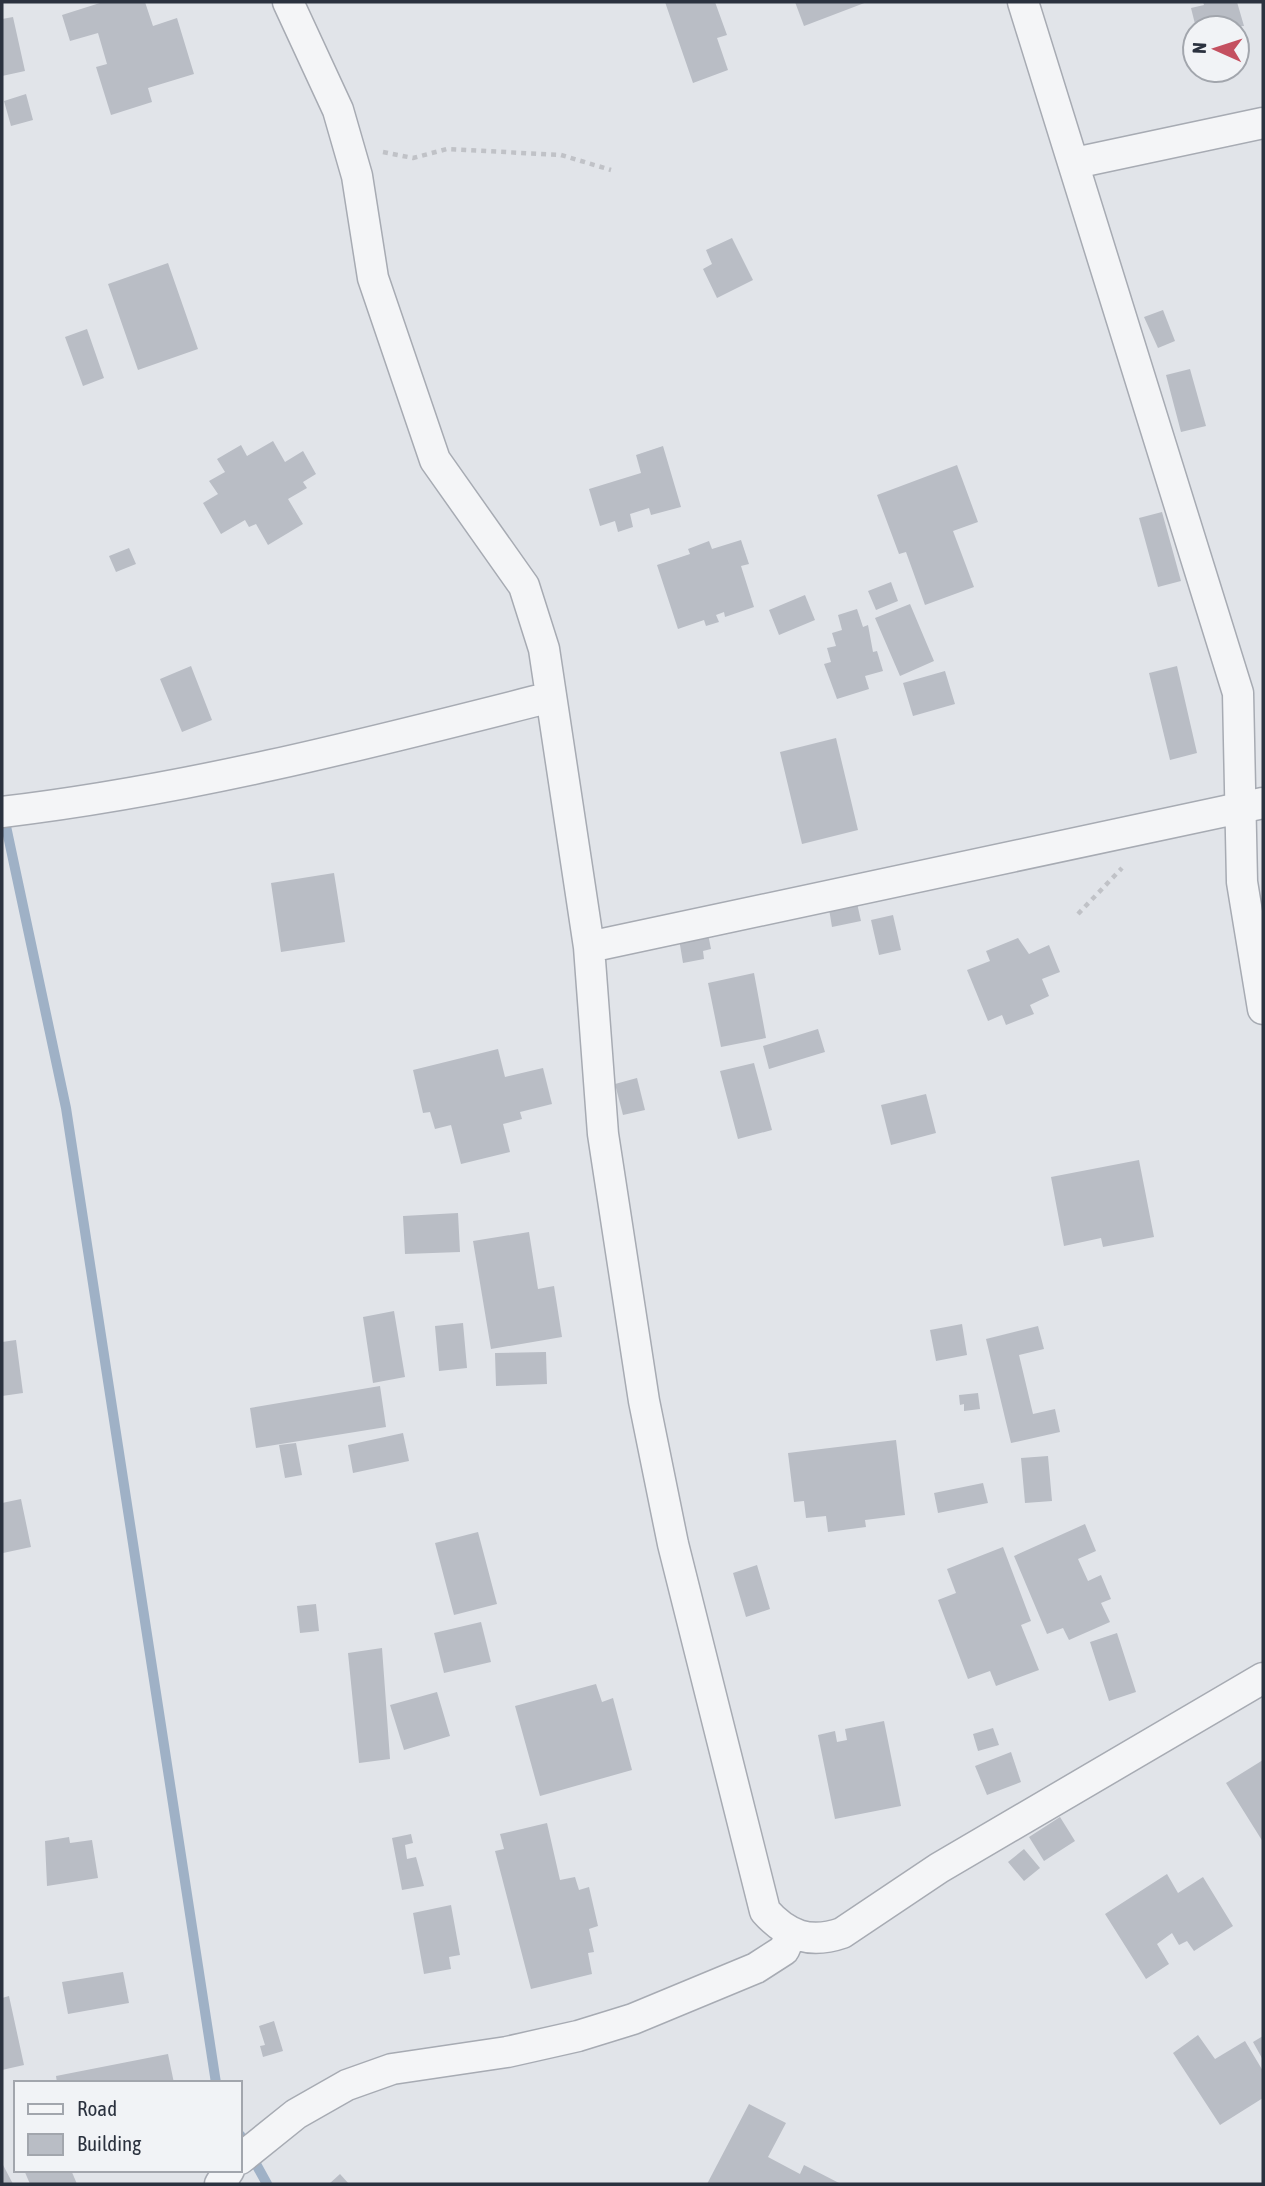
<svg xmlns="http://www.w3.org/2000/svg" width="1265" height="2186" viewBox="0 0 1265 2186" font-family="'Asap Condensed',sans-serif">
<rect width="100%" height="100%" fill="#e1e4e9"/>
<g fill="none" stroke-linecap="round" stroke-linejoin="round">
<path stroke="#9fb1c6" stroke-width="10" d="M3 812 66 1108 216 2083
M240 2135 267 2184"/>
</g>
<path fill="#b9bdc5" d="M103 2H145L153 26 177 18 194 74 148 88 152 102 111 115 96 67 107 64 98 33 70 41 62 15Z
M665 2H715L727 35 717 38 728 70 693 83Z
M795 2H867L804 26Z
M1203 2H1237L1244 26 1196 28 1191 8 1204 5Z
M13 17 25 71 2 76V19Z
M26 94 33 120 11 126 4 101Z
M732 238 753 280 717 298 703 269 712 264 706 250Z
M168 263 198 349 138 370 108 284Z
M1163 310 1175 341 1158 348 1144 317Z
M87 329 104 378 83 386 65 337Z
M1190 369 1206 426 1181 432 1166 375Z
M273 441 285 462 303 451 316 474 303 482 307 488 288 499 303 524 268 545 256 524 249 527 245 520 221 534 203 503 218 494 209 481 225 472 217 459 241 445 247 456Z
M663 446 681 507 651 515 649 508 630 514 633 527 618 532 615 521 600 526 589 489 641 473 636 455Z
M957 465 978 522 953 531 974 587 925 605 906 552 899 554 877 495Z
M1162 512 1181 581 1158 587 1139 518Z
M741 540 749 564 741 566 754 607 725 617 724 612 716 615 719 622 706 626 704 620 678 629 657 565 690 554 688 549 709 541 712 549Z
M129 548 136 564 116 572 109 556Z
M891 582 898 601 876 610 868 591Z
M805 595 815 620 779 635 769 610Z
M910 604 934 661 900 676 875 618Z
M857 609 863 627 868 625 873 652 877 651 883 671 865 676 869 689 837 699 824 664 831 662 827 648 836 646 832 633 842 630 838 615Z
M191 666 212 720 182 732 160 679Z
M1177 666 1197 753 1170 760 1149 673Z
M945 671 955 704 913 716 903 683Z
M836 738 858 830 802 844 780 752Z
M334 873 345 942 281 952 271 883Z
M857 903 861 921 832 927 829 909Z
M893 915 901 950 879 955 871 920Z
M708 934 711 949 703 951 704 959 683 963 679 939Z
M1018 938 1029 954 1049 945 1060 972 1042 979 1049 996 1030 1005 1034 1014 1006 1025 1002 1015 988 1021 967 970 990 961 986 951Z
M754 973 766 1038 721 1047 708 983Z
M818 1029 825 1052 769 1069 763 1046Z
M498 1049 505 1077 543 1068 552 1104 520 1112 522 1119 503 1124 510 1152 461 1164 451 1125 435 1129 430 1112 423 1113 413 1070Z
M754 1063 772 1130 738 1139 720 1071Z
M637 1078 645 1110 623 1115 615 1084Z
M926 1094 936 1133 891 1145 881 1105Z
M1139 1160 1154 1237 1103 1247 1101 1238 1064 1246 1051 1177Z
M458 1213 460 1252 405 1254 403 1216Z
M529 1232 538 1289 554 1286 562 1337 491 1349 473 1241Z
M394 1311 405 1377 373 1383 363 1317Z
M463 1323 467 1368 439 1371 435 1326Z
M962 1324 967 1355 936 1361 930 1330Z
M1038 1326 1044 1349 1019 1355 1033 1414 1055 1409 1060 1432 1011 1443 986 1339Z
M16 1340 23 1393 2 1396V1342Z
M546 1352 547 1384 496 1386 495 1353Z
M380 1386 386 1427 256 1448 250 1408Z
M978 1393 980 1409 964 1411V1404L960 1405 959 1395Z
M403 1433 409 1461 353 1473 348 1445Z
M896 1440 905 1515 865 1520 866 1527 828 1532 826 1516 806 1518 804 1501 794 1502 788 1453Z
M296 1443 302 1475 285 1478 279 1445Z
M1048 1456 1052 1501 1025 1503 1021 1458Z
M983 1483 988 1503 938 1513 934 1493Z
M21 1499 31 1547 3 1553 2 1503Z
M1085 1524 1096 1551 1078 1559 1088 1581 1101 1575 1111 1599 1101 1603 1110 1622 1069 1640 1063 1628 1047 1634 1014 1556Z
M478 1532 497 1604 454 1615 435 1543Z
M1003 1547 1031 1621 1021 1625 1039 1670 996 1686 990 1671 968 1679 938 1600 956 1593 947 1569Z
M757 1565 770 1609 746 1617 733 1573Z
M316 1604 319 1631 300 1633 297 1606Z
M481 1622 491 1662 444 1673 434 1633Z
M1117 1633 1136 1692 1109 1701 1090 1642Z
M382 1648 390 1759 359 1763 348 1653Z
M596 1684 602 1702 613 1698 632 1770 540 1796 515 1706Z
M437 1692 450 1736 404 1750 390 1705Z
M884 1721 901 1806 835 1819 818 1735 835 1731 837 1742 847 1740 845 1729Z
M993 1728 999 1745 978 1751 973 1734Z
M1011 1752 1021 1782 987 1795 975 1766Z
M1263 1760V1842L1226 1783Z
M1060 1817 1075 1841 1044 1861 1029 1837Z
M547 1823 560 1880 575 1877 579 1890 589 1887 598 1926 589 1929 594 1952 588 1953 592 1974 531 1989 495 1851 504 1849 500 1834Z
M411 1834 413 1843 405 1845 407 1859 416 1857 424 1886 402 1890 392 1838Z
M69 1837 70 1843 92 1840 98 1878 47 1886 45 1841Z
M1024 1849 1040 1868 1024 1881 1008 1862Z
M1167 1874 1178 1893 1203 1877 1233 1926 1194 1951 1187 1941 1179 1945 1172 1933 1157 1944 1169 1964 1146 1979 1105 1914Z
M451 1905 460 1955 449 1957 451 1969 424 1974 413 1913Z
M123 1972 129 2003 68 2014 62 1982Z
M9 1996 24 2065 2 2070V1998Z
M274 2021 283 2051 263 2057 260 2046 265 2045 259 2026Z
M1198 2035 1215 2059 1245 2041 1263 2071V2098L1220 2125 1173 2053Z
M1263 2036V2060L1253 2042Z
M168 2054 174 2083H57L56 2076Z
M749 2104 786 2123 768 2157 800 2174 804 2165 841 2184H707Z
M2 2163 13 2184H2Z
M24 2170H71L77 2184H30Z
M340 2174 349 2184H329Z"/>
<g fill="none" stroke-linecap="round" stroke-linejoin="round">
<g stroke="#a7abb3" stroke-width="33">
<path id="street" d="M288 2 338 110 357 176 373 278 435 460 524 586 544 649 589 947 603 1134 644 1401 673 1544 765 1911C787 1936 810 1944 842 1933L939 1868 1263 1678
M1023 2 1238 693 1242 882 1263 1009
M1075 163 1263 123
M2 812C188 790 370 743 551 697
M589 947 1263 803
M240 2159 296 2114 347 2085 392 2069 507 2052 578 2036 633 2019 756 1968 784 1950 791 1934
M220 2184 229 2170"/>
</g>
<path stroke="#c0c2c7" stroke-width="4.5" stroke-dasharray="5 5" stroke-linecap="butt" d="M383 152 413 158 447 149 561 155 611 170
M1078 914 1122 868"/>
<use href="#street" stroke="#f4f5f7" stroke-width="30"/>
</g>
<rect width="1265" height="2186" fill="none" stroke="#2b323f" stroke-width="7"/>
<rect x="14" y="2081" width="228" height="91" fill="#f1f3f6" stroke="#a2a6ad" stroke-width="2"/>
<rect x="28" y="2104" width="35" height="10" fill="#f4f5f7" stroke="#a2a6ad" stroke-width="2"/>
<text x="77" y="2116" font-size="21" fill="#2b323f">Road</text>
<rect x="28" y="2134" width="35" height="21" fill="#b9bdc5" stroke="#a2a6ad" stroke-width="2"/>
<text x="77" y="2151" font-size="21" fill="#2b323f">Building</text>
<g transform="translate(1216 49) rotate(273)"><circle r="33" fill="#f1f3f6" stroke="#a2a6ad" stroke-width="2"/>
<path d="M0-5L12 26L0 18L-12 26Z" fill="#c45060"/>
<text y="-10" font-size="19" font-weight="bold" text-anchor="middle" fill="#2b323f">N</text>
</g>
</svg>
